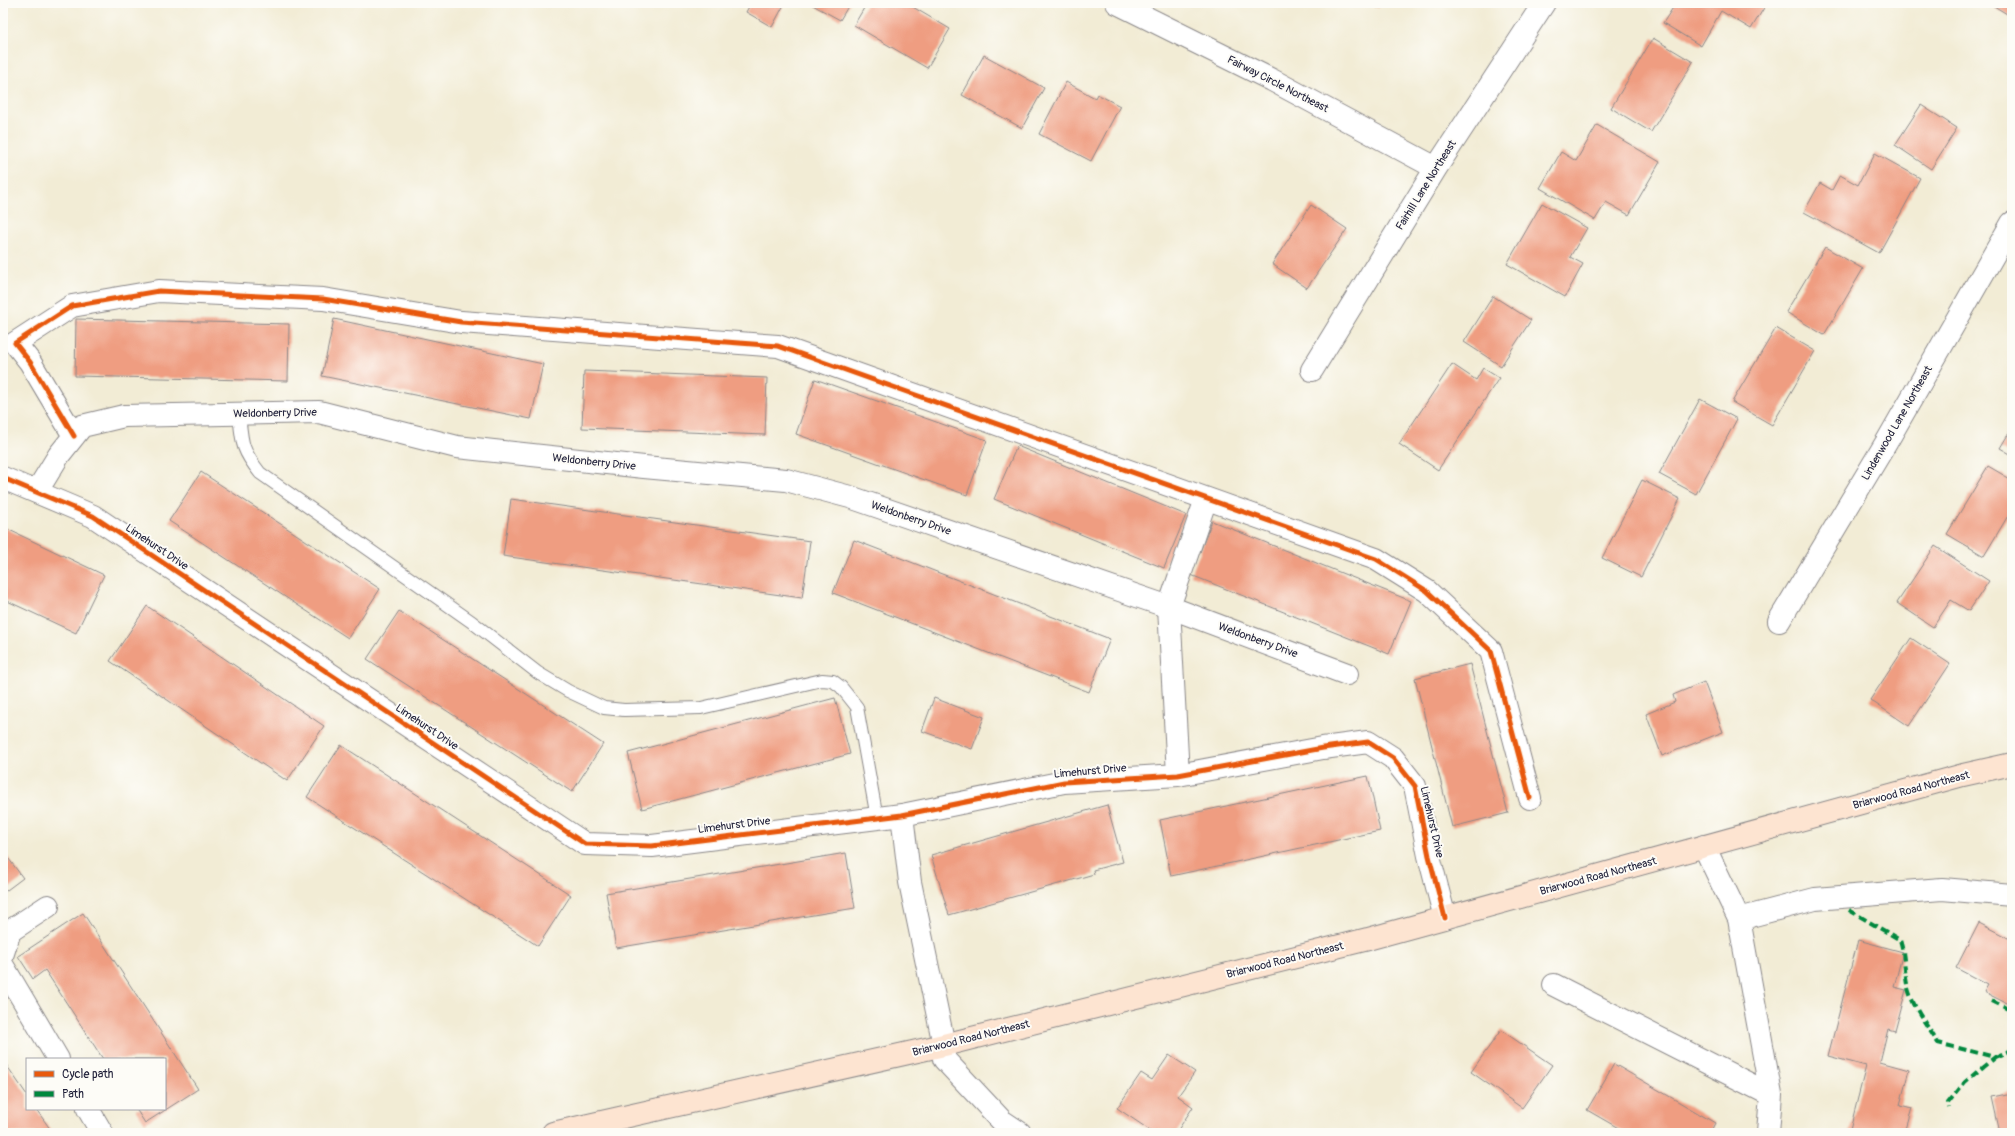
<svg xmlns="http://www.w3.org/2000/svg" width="2015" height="1136" viewBox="0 0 2015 1136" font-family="Pangolin,sans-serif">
<rect width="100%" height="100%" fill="#fdfcf7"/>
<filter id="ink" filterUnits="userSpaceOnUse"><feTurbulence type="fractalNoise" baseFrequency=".025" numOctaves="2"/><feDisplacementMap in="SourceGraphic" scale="8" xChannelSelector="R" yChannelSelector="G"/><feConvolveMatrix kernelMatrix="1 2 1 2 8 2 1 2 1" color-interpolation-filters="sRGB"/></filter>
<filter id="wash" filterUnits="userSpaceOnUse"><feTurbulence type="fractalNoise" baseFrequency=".012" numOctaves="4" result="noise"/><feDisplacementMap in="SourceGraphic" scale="16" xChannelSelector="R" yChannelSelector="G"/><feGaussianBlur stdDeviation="0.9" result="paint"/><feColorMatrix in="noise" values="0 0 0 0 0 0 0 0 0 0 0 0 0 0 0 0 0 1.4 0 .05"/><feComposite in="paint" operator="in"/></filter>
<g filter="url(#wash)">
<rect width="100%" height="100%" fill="#f2ecd5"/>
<g id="blocks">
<path fill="#ef9d81" d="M751 3H785L772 27 746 12Z
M809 3H850L840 20Z
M867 3H906L950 29 927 68 854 25Z
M1369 3H1382L1378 8Z
M1676 3H1767L1751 29 1721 11 1701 46 1663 23Z
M1989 3H2012V17Z
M1653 38 1693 62 1651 132 1611 108Z
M984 55 1044 88 1022 128 962 95Z
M1066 82 1095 98 1097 94 1120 106 1091 161 1039 134Z
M1921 105 1957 128 1931 169 1895 145Z
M1597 125 1660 162 1629 215 1606 202 1595 220 1540 188 1561 152 1576 161Z
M1875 153 1920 178 1879 253 1804 212 1820 183 1832 190 1840 175 1858 185Z
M1542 203 1587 228 1570 257 1583 264 1565 297 1507 264Z
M1311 205 1347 229 1307 288 1272 264Z
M1825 247 1863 269 1824 335 1786 312Z
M1493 296 1531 320 1501 366 1464 342Z
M76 319 289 324 288 381 75 376Z
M334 319 543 364 531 419 322 376Z
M1776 328 1815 351 1772 425 1732 402Z
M1452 364 1476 380 1483 368 1499 378 1438 470 1399 444Z
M584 371 767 378 765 435 582 428Z
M815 379 987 440 967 495 796 434Z
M1700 399 1737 419 1696 494 1659 474Z
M2012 428V455L2000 448Z
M1017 446 1186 515 1164 568 994 499Z
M1988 466 2012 480V509L1984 556 1947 534Z
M201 472 380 589 348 638 169 521Z
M1642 480 1680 499 1641 577 1602 558Z
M511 499 810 541 802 598 503 556Z
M1212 521 1411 601 1389 654 1191 575Z
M3 527 104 575 76 633 3 599Z
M854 540 1110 639 1089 692 833 593Z
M1935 546 1989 581 1969 611 1951 600 1933 627 1897 603Z
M147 606 324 726 287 781 110 661Z
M399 611 603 744 572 792 367 659Z
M1911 638 1950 664 1909 726 1870 700Z
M1470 664 1508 813 1452 827 1415 678Z
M1704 682 1723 732 1662 756 1646 714 1675 702 1673 695Z
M835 698 850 754 642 809 628 753Z
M934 698 984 717 972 749 922 731Z
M341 745 571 895 538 946 307 797Z
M1368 776 1380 831 1171 876 1160 820Z
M1107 805 1123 862 1093 870 1094 874 949 915 931 855Z
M3 851 23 878 3 893Z
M846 853 855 908 616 948 606 893Z
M83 913 198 1089 145 1123 136 1109H165V1059H103L45 970 33 979 18 956Z
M1979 923 2012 940V1006L1984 992 1988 985 1956 968Z
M1858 940 1903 952 1894 987 1906 990 1895 1031 1888 1029 1880 1062 1909 1070 1900 1105 1912 1108 1905 1133H1849L1866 1066 1828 1056Z
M1501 1030 1552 1065 1522 1108 1471 1072Z
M1169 1055 1195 1072 1178 1096 1193 1107 1176 1133H1154L1117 1108 1141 1073 1152 1080Z
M3 1060 27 1095V1109H36L53 1133H3Z
M1614 1064 1715 1123 1710 1133H1627L1587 1110Z
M2012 1093V1133H2000L1992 1097Z"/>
</g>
</g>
<g filter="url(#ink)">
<use href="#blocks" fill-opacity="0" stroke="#8a8788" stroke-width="1"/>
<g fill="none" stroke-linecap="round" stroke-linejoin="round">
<g stroke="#8a8788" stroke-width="14">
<path id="lane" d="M239 413C242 443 241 449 260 473L472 622 538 673 568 691 604 708 624 710 701 708 822 680 833 681 841 687 857 707 877 818"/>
</g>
<g stroke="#8a8788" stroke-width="24">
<path id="street" d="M1117 3 1272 80 1436 168
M1312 370 1436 168 1544 3
M74 436 30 362 15 343 72 306 159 291 323 299 461 322 778 346 1376 559 1427 591 1491 651 1530 798
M3 478 93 516 585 844 652 846 902 815 1064 782 1178 775 1323 748 1368 742 1393 758 1415 786 1429 856 1445 918
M37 491 59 455 82 426 124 416 319 412 457 447 644 467 786 480 850 497 1169 607 1347 674
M1779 621 1886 443 2012 223
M1178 775 1169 607 1206 499
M902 815 910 882 944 1045V1059L1002 1121 1020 1133
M1704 846 1739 919 1771 1095 1768 1133
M1739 919 1815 899 1942 889 2012 895
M3 953 10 931 48 906
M3 966 58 1059
M1554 985 1771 1095
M88 1109 102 1133"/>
</g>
<g stroke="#8a8788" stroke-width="24">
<path id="secondary" d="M553 1133 944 1045 1368 939 1963 775 2012 764"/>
</g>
<use href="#lane" stroke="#fff" stroke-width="12"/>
<use href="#street" stroke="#fff" stroke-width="22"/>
<use href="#secondary" stroke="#fde4d1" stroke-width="22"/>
<path stroke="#00873e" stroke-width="4" stroke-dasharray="8 4" stroke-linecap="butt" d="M1849 910 1900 940C1905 955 1904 969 1907 984 1911 1005 1927 1025 1938 1043L1995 1057 1965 1082 1948 1103 1949 1108
M1992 1001 2012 1011
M1995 1057 2012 1050"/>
<g stroke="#fdfcf7" stroke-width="8">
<path id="cycleway" d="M74 436 30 362 15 343 72 306 159 291 323 299 461 322 778 346 1376 559 1427 591 1491 651 1530 798
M3 478 93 516 585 844 652 846 902 815 1064 782 1178 775 1323 748 1368 742 1393 758 1415 786 1429 856 1445 918"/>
</g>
<use href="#cycleway" stroke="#e8590c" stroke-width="5"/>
</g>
</g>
<g text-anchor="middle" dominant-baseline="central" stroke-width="4" stroke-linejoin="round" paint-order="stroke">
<g font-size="11" fill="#22223b" stroke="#fdfcf7">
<text transform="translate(1278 84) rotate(27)">Fairway Circle Northeast</text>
<text transform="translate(1426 185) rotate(-58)">Fairhill Lane Northeast</text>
<text transform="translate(275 413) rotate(-1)">Weldonberry Drive</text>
<text transform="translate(1897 423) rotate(-60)">Lindenwood Lane Northeast</text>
<text transform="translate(594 462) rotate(6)">Weldonberry Drive</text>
<text transform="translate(911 518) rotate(19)">Weldonberry Drive</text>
<text transform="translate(157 547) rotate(34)">Limehurst Drive</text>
<text transform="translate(1258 640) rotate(20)">Weldonberry Drive</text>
<text transform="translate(427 727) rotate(34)">Limehurst Drive</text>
<text transform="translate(1090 771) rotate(-5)">Limehurst Drive</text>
<text transform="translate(1911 790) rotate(-15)">Briarwood Road Northeast</text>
<text transform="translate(1432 822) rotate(77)">Limehurst Drive</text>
<text transform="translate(734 825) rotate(-7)">Limehurst Drive</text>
<text transform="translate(1598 876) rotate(-15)">Briarwood Road Northeast</text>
<text transform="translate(1285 960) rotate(-14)">Briarwood Road Northeast</text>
<text transform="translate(971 1038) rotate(-14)">Briarwood Road Northeast</text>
</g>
</g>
<rect width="2015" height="1136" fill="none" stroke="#fdfcf7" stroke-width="16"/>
<rect x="26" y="1058" width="140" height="52" fill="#fdfcf7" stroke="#a5a5ac"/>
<rect x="34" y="1071" width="20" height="6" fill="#e8590c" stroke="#a5a5ac"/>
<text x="62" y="1078" font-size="12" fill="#22223b">Cycle path</text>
<rect x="34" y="1091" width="20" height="6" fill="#00873e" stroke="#a5a5ac"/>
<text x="62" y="1098" font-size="12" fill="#22223b">Path</text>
</svg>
